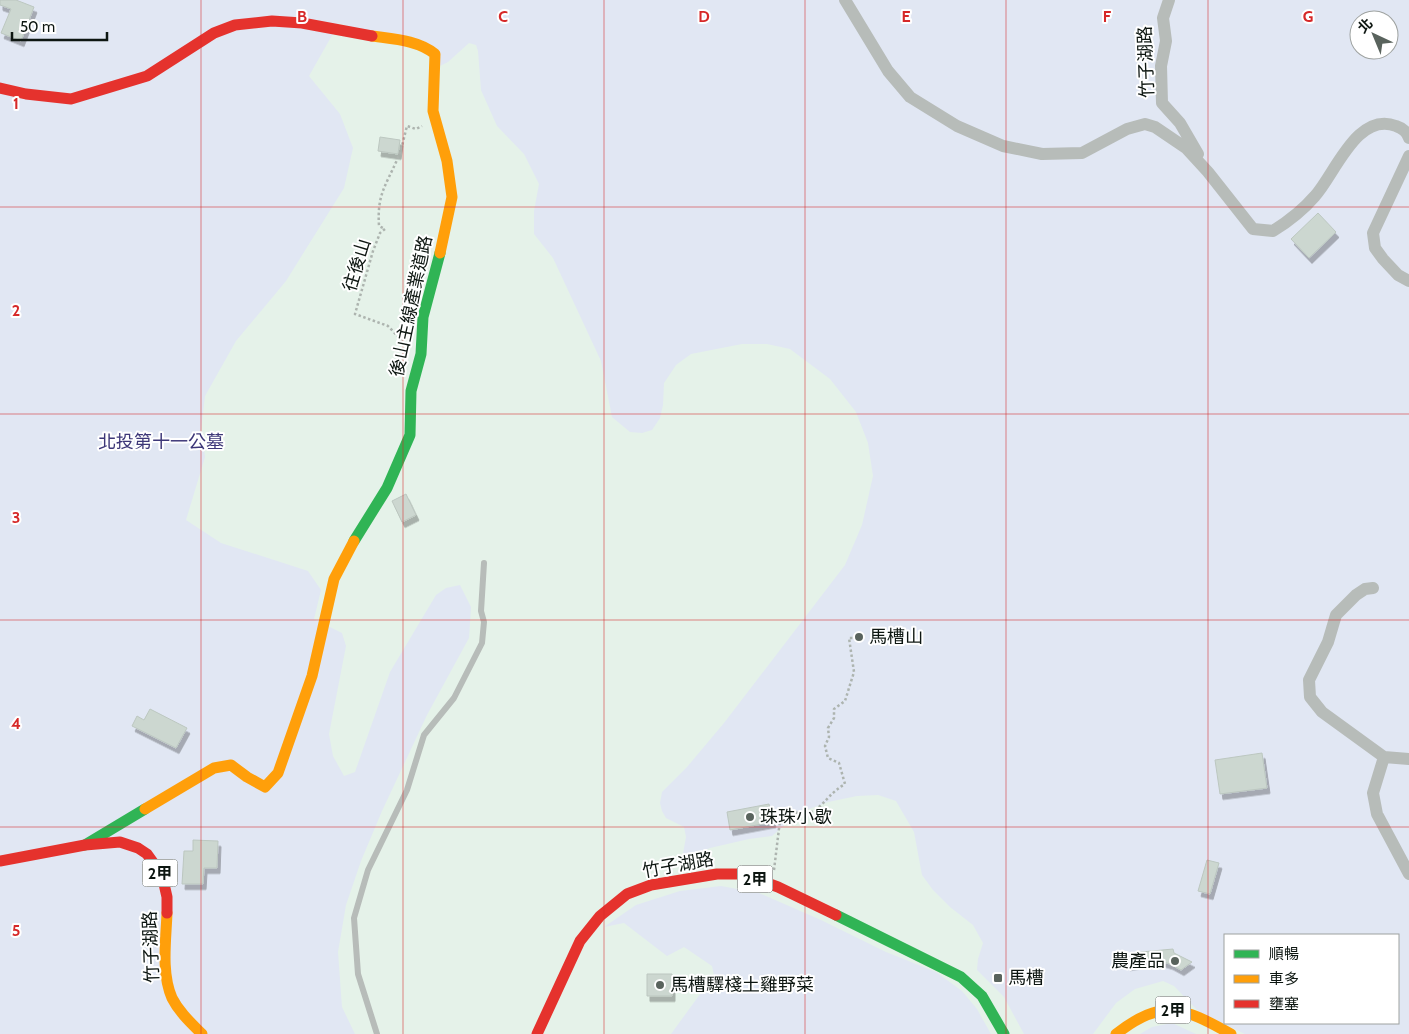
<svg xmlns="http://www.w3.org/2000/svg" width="1409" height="1034" viewBox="0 0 1409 1034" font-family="Cabin,'Noto Sans TC',sans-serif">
<defs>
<filter id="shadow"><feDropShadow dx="3" dy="5.5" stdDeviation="0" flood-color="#0004"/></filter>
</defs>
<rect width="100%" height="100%" fill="#e5f2e9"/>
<path fill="#e1e7f3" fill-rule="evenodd" d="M0 0H1409V1034H1245L1199 1012 1174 986 1163 981 1135 989 1116 1003 1093 1034H1024L1004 997 977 970 978 959 983 943 973 925 950 907 933 890 922 875 914 832 896 801 878 795 857 796 828 802 798 813 772 836 749 839 710 848 682 859 686 837 684 827 666 818 662 811 660 803 662 792 687 767 724 723 845 565 862 525 873 476 868 443 856 412 830 379 790 349 767 344H742L691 354 676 365 664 383 663 405 660 418 652 430 642 433 630 432 612 417 601 361 553 258 534 234V211L539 184 524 154 497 126 481 90 478 51 476 45 469 43 448 62 438 67V57L339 23 309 76 340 114 353 148 344 188 286 281 236 341 205 396 201 430 205 457 186 520 221 543 308 571 321 590 314 619 342 633 346 646 329 734 333 756 344 776 355 772 390 672 436 595 446 588 460 585 471 607 469 638 427 715 382 811 361 861 346 905 338 952 342 1007 355 1034H0ZM1359 20H1389V50H1359ZM1225 935H1398V1023H1225Z
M721 886 759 893 821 920 886 952 936 972 962 991 977 1009 991 1034H671L714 975 712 966 684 947 667 956 624 923 604 927 636 905 680 891Z
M1172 1023 1196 1034H1140L1152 1027Z"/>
<path fill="#ccd7d0" stroke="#bcc7c0" filter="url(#shadow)" d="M0 0H16L34 7 21 41 1 33 11 9 0 5Z
M380 137 400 140 398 154 378 151Z
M1318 213 1336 232 1309 258 1291 239Z
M406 494 416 515 402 522 392 501Z
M150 709 187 728 176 748 132 726 137 716 144 720Z
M1262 753 1267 788 1220 794 1215 760Z
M769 804 773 822 730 830 727 812Z
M193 840 218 841 217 868H204L203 884H182L184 851H193Z
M1207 860 1219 863 1210 894 1198 891Z
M1173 949 1174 953 1192 962 1181 970 1170 964 1157 960 1127 965 1131 953Z
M647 974H672V996H647Z"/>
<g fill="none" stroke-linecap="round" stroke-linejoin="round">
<path stroke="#adb4af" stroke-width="2.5" stroke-dasharray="2.5 2.5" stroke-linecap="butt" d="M406 345 388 326 355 314 373 251 380 233 385 229 379 226C377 195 385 187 397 160 402 149 404 137 407 126L416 129 422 126
M774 870 781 812 783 809C821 823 818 800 845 784L839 763 828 758 825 746 829 737 828 728 834 718V709L845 701 854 672 849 638H854"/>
<path stroke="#b7bcb9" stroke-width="6" d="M377 1034 358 974 354 918 368 870 407 790 424 735 454 698 482 643 484 622 481 611 484 563"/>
<path stroke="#b7bcb9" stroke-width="12" d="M845 0 888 71 910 97 957 126 1003 146 1042 154 1082 153 1127 129 1145 124 1155 127 1186 148 1208 172 1253 229 1273 231C1289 221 1303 210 1315 196 1335 174 1357 111 1396 126 1402 128 1407 131 1409 138
M1169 0 1163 18 1166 41 1161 66 1162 103 1180 123 1198 154
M1409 156 1373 233 1375 248 1383 259 1398 275 1409 281
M1373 588 1365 589 1356 595 1336 615 1328 642 1309 680 1310 697 1322 712 1384 757
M1409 759 1384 757 1373 793 1377 814 1409 874"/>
<path stroke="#30b455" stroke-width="11" d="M354 541 387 488 410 435 411 391 421 354 423 317 440 253
M85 845 145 809
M836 915 961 977 982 996 1004 1034"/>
<path stroke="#ff9f0a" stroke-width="11" d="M372 36C393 39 418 40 435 54L433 111 447 161 452 197 440 253
M145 809 214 768 231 765 247 777 265 787 278 773 312 676 334 579 354 541
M167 913C166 940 161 973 172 998 179 1012 191 1023 202 1034
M1116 1034C1163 998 1182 1007 1231 1034"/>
<path stroke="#e5322d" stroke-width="11" d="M0 88 26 94 71 99 147 76 214 33 235 25 272 21 302 23 372 36
M0 861 85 845 120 842 138 848 147 854 162 875 167 897V913
M537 1034 580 941 600 916 627 894 651 885 717 874H743L778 887 836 915"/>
</g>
<path fill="none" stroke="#d62828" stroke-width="1" stroke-opacity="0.55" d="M201 0V1034M403 0V1034M604 0V1034M805 0V1034M1006 0V1034M1208 0V1034M0 207H1409M0 414H1409M0 620H1409M0 827H1409"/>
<g fill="#59635d" stroke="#fff" stroke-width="2">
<circle cx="859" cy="637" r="5"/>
<circle cx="750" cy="817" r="5"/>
<circle cx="1175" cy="961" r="5"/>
<rect x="993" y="973" width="10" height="10" rx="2.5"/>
<circle cx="660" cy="985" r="5"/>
</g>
<g text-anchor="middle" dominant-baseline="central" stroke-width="4" stroke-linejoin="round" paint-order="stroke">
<g fill="#fff" stroke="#565c58" stroke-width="1">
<rect x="142.5" y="859.5" width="35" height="27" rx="4"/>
<rect x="737.5" y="865.5" width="35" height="27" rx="4"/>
<rect x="1155.5" y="996.5" width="35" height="27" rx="4"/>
</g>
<g font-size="16" font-weight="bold" fill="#0d1611">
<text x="160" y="873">2甲</text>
<text x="755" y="879">2甲</text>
<text x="1173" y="1010">2甲</text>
</g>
<g font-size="18" fill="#0d1611" stroke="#fff">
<text transform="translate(1146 62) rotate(-92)">竹子湖路</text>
<text transform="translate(357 265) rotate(-73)">往後山</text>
<text transform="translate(411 306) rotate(-78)">後山主線產業道路</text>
<text transform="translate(678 865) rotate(-10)">竹子湖路</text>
<text transform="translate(151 947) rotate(-92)">竹子湖路</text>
</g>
<g font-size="18" fill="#3d3778" stroke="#fff">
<text x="161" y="442">北投第十一公墓</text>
</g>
<g font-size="18" fill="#0d1611" stroke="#fff" text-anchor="start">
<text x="869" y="637">馬槽山</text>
<text x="760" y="817">珠珠小歇</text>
<text x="1165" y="961" text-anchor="end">農產品</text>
<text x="1008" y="978">馬槽</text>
<text x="670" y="985">馬槽驛棧土雞野菜</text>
</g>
</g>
<g font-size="16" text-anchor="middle" font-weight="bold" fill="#d62828" stroke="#fff" stroke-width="4" stroke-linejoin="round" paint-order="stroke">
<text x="302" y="22">B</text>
<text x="503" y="22">C</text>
<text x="704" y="22">D</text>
<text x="906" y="22">E</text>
<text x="1107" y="22">F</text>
<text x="1308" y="22">G</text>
<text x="16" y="109">1</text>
<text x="16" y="316">2</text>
<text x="16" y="523">3</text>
<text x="16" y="729">4</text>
<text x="16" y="936">5</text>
</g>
<rect x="1224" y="934" width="175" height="90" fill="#ffffff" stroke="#9ea2a0"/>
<rect x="1234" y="950" width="25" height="8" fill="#30b455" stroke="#9ea2a0"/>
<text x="1269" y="959" font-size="15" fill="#0d1611">順暢</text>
<rect x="1234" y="975" width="25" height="8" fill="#ff9f0a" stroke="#9ea2a0"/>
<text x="1269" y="984" font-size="15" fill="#0d1611">車多</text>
<rect x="1234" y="1000" width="25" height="8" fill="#e5322d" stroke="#9ea2a0"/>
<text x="1269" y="1009" font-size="15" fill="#0d1611">壅塞</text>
<g transform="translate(1374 35) rotate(316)"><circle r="24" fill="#ffffff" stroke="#9ea2a0"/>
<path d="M0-4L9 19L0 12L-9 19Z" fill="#59635d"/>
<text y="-8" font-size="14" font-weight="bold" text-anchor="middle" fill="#0d1611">北</text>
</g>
<path d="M12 32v8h95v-8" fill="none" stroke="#0d1611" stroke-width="2.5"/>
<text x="20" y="32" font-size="15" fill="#0d1611" stroke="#ffffff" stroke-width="4" paint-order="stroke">50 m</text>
</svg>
